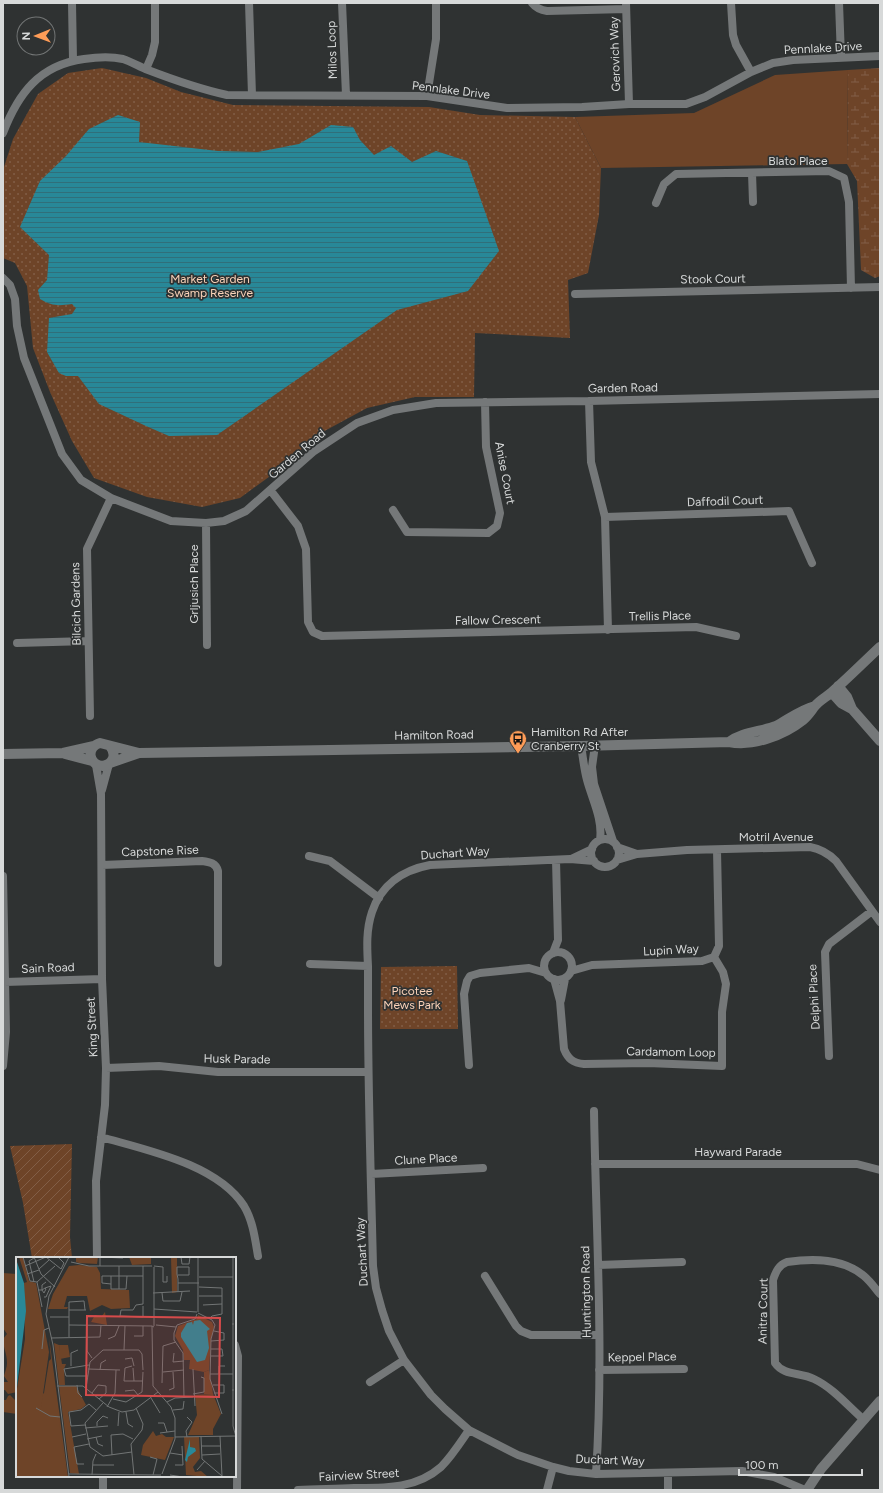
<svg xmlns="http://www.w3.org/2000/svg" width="883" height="1493" viewBox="0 0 883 1493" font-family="Figtree,sans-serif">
<defs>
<pattern id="wetland-marsh" width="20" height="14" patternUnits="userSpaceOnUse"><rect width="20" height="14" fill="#6e4428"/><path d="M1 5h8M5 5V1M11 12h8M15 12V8" fill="none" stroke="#825e47"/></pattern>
<pattern id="park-dots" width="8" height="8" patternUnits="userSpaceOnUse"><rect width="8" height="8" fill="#6e4428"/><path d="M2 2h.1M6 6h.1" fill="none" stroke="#825e47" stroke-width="1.8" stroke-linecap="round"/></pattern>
<pattern id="garden-furrows" width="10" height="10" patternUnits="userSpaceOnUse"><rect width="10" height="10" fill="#6e4428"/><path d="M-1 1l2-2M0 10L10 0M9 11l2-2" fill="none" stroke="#825e47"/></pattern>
<pattern id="water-rules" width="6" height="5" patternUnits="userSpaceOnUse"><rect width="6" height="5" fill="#288898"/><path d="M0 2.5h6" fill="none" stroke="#306f7a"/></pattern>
</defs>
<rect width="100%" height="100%" fill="#2f3232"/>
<path fill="#6e4428" d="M848 70 847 164 601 168 575 117 694 113 775 75Z
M3 1273 17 1274V1392L8 1394 5 1390H3V1382H8L4 1376C5 1372 7 1367 7 1363 7 1354 3 1347 3 1339L7 1334 3 1328Z
M10 1395 17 1402V1414L3 1412V1400H6L8 1396Z"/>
<path fill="url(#wetland-marsh)" d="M880 68V276L875 278 861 270 857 181 847 164 848 70Z"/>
<path fill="url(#park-dots)" d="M102 68 146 78 181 92 233 105 429 107 480 115 575 117 601 168 599 215 588 273 568 280 570 338 475 333 474 397H415L367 408 319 434 273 474 240 498 202 507 147 497 94 478 72 441 50 392 33 348 27 286 15 263 3 258V170L13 139 38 94 68 73Z
M457 966 458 1029H380L381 967Z"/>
<path fill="url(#garden-furrows)" d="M72 1144 70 1237 72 1258H32L23 1203 10 1146Z"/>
<path fill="url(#water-rules)" d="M118 115 140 122 139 142 218 151 258 152 299 144 331 125 353 127 360 140 374 155 391 146 412 162 436 151 467 161 499 251 468 291 397 310 217 435 169 436 146 426 99 404 78 376H66L59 373 47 352 49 318 72 314 76 308 72 304C58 306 52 306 40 299L38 290 47 280 49 255 20 227 40 181 66 156 89 129Z"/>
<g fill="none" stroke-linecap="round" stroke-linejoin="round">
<path stroke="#757879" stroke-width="8" d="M72 3 73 60
M249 3 252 95
M342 3 346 95
M532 3C536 8 540 10 547 11L626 9
M626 3 629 104
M731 3 733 35 736 45 751 72
M839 3 841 57
M146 69 152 55 155 42V3
M427 96 436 39V3
M3 133C18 94 39 65 84 59 97 57 110 56 123 59 132 62 140 67 148 70 174 80 200 89 227 95L427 96 507 108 582 107 629 104H686L705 97 751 72 773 63 793 60 880 56
M752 173 753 202
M656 203 664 184 676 174 829 171 844 178 849 202 851 288
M3 278 10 285 15 299 17 326 24 358 62 454 81 480 111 498 171 521 206 523 224 521 246 511 313 452 357 423 393 410 436 403 589 401 880 394
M575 294 880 287
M589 401 591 462 605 517 608 630
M271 491 298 526 306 549 308 622 313 632 322 636 696 627 736 636
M393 510 407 532 488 533 497 526 500 513 486 447 485 402
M605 517 789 511 812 563
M206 523 207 645
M17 643 88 641
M90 716 87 549 111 498
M595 745 592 767 594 784 613 841
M581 746C583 757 584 769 587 780 592 799 603 819 600 840
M96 765 101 794 102 979 106 1068 105 1105 96 1181 97 1258
M102 790 109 764
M591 853a14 14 0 1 1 28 0a14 14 0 1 1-28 0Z
M617 847 637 854
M309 856 330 861 379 898
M571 859 592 849
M617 860 637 854 687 850 810 847C821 849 829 854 836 861L880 922
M594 861 570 859 430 865C403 870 381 885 372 912 366 930 367 947 368 966 368 980 368 994 368 1008 368 1094 371 1180 373 1266L376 1288 382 1310 389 1331 404 1360 431 1395 445 1409 469 1430 518 1455 553 1467 569 1471 596 1474 742 1471 774 1477 805 1490
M102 865 202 861C210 862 216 863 218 871V963
M3 876 6 1032 3 1066
M544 966a14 14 0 1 1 28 0a14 14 0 1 1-28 0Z
M553 953 558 940 556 860
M310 964 368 966
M571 971 592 965 702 961 714 957 719 946 717 850
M554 979 560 1001 564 1049C568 1059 573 1063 584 1064L648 1063 722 1066V1012L726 984 723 972 714 957
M5 982 102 979
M561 1000 565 979
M829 1056 825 952 829 944 872 911
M469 1065 464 994 467 981 470 976 480 973 529 968 546 973
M106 1068 159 1066 218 1072H368
M594 1111C596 1232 604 1353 596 1474
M101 1137C146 1150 217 1164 244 1206 253 1221 255 1239 258 1256
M595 1164H857L880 1170
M371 1174 483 1168
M598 1265 682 1262
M485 1276 516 1326 521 1331 531 1335H598
M235 1345 238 1356 237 1490
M599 1370 684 1369
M370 1382 404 1360
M864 1420C848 1406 833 1388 814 1379 800 1372 784 1376 775 1363L773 1280C776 1271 779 1265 787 1262 813 1258 843 1258 864 1276 870 1281 875 1288 880 1294
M668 1473V1490
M103 1476V1490
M298 1490C317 1489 335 1489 354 1488 385 1488 416 1489 441 1467 452 1456 460 1443 469 1430
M547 1490 553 1467"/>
<path stroke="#757879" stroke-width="10" d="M838 686 847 697 852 709 880 741
M832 693 841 703 852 709
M729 742C742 732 760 732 776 726 789 719 800 710 815 706
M110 746C117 755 113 764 103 766 88 765 86 747 100 743L139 753 581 746 729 742C753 747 784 735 803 720 808 716 811 711 815 706 819 701 826 697 831 693 848 678 864 662 880 647
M3 754 63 753 94 746
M65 754 92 761
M110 763 139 753
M807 1490 821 1469 880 1401"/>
</g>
<defs>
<g id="bus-pin" transform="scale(0.9)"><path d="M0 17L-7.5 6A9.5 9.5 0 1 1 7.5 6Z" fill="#fe9c57" stroke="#2f3232"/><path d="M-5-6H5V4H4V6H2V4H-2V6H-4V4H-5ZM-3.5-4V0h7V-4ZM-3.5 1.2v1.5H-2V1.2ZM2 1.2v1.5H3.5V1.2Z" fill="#111"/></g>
</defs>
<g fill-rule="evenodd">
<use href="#bus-pin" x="518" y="739"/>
</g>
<g text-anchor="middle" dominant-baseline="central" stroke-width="3.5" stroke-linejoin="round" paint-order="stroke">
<g font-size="12" fill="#d7d9d9" stroke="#2f3232">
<text transform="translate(823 48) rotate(-3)">Pennlake Drive</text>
<text transform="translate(332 50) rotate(-92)">Milos Loop</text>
<text transform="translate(615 54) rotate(-92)">Gerovich Way</text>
<text transform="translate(451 90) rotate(7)">Pennlake Drive</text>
<text x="798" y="161">Blato Place</text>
<text transform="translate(713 279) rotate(-1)">Stook Court</text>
<text transform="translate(623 388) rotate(-1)">Garden Road</text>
<text transform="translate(297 454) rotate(-40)">Garden Road</text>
<text transform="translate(505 473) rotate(79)">Anise Court</text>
<text transform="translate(725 501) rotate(-2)">Daffodil Court</text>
<text transform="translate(194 584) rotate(-90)">Grljusich Place</text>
<text transform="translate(76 604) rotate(-91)">Bilcich Gardens</text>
<text transform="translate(660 616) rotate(-1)">Trellis Place</text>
<text transform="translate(498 620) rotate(-1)">Fallow Crescent</text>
<text transform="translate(434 735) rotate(-1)">Hamilton Road</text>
<text x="776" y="837">Motril Avenue</text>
<text transform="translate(160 851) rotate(-2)">Capstone Rise</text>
<text transform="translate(455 853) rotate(-4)">Duchart Way</text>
<text transform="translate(671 950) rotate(-3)">Lupin Way</text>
<text transform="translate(48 968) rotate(-2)">Sain Road</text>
<text transform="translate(814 997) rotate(-93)">Delphi Place</text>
<text transform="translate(92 1027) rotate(-93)">King Street</text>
<text transform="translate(671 1052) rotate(1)">Cardamom Loop</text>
<text transform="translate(237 1059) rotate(1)">Husk Parade</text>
<text x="738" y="1152">Hayward Parade</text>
<text transform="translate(426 1159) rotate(-3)">Clune Place</text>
<text transform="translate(362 1252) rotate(-93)">Duchart Way</text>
<text transform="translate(586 1292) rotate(-91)">Huntington Road</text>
<text transform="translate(763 1311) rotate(-89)">Anitra Court</text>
<text transform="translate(642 1357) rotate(-1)">Keppel Place</text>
<text transform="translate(610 1460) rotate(2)">Duchart Way</text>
<text transform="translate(359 1475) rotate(-3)">Fairview Street</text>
</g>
<g font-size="12" fill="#fad2b8" stroke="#2f3232">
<text x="210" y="279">Market Garden<tspan x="210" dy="14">Swamp Reserve</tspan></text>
<text x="412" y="991">Picotee<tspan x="412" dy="14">Mews Park</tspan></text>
</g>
<g font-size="12" fill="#d7d9d9" stroke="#2f3232" text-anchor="start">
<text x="531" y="732">Hamilton Rd After<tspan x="531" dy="14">Cranberry St</tspan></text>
</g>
</g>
<g transform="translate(16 1257)">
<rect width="220" height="220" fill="#2f3232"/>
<path d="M63 8 81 10 84 16 85 32 113 33 114 51 95 52 86 48 74 54 71 39H51L48 50H52L51 52H32L37 37 53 9ZM89 55 91 68 75 65 79 58 85 60ZM38 86 43 88 46 107H50L48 112 49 128H43ZM193 113 196 130 197 137H188V115Z" fill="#6e4428"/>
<path d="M60 0H82L81 7 63 6 60 5ZM33 80 52 220H8L0 157 28 136 33 104 35 102Z" fill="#6e4428"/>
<path d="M197 137 205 157 197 172V178H172L181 158 179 138ZM168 180H183L184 201 177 210 179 215 185 214 192 220 170 218Z" fill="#6e4428"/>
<path d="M3 0H7L13 24 20 26 33 95 25 151H41L51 220H0V138L9 82 8 26 11 25ZM113 0H135V7L116 8ZM155 0H161V35L156 36ZM182 58 196 65 198 70 195 82 193 113 188 115 173 112 174 103H168L167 93 159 79 162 69 181 62ZM43 88H52L54 100 44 102ZM43 129H60L70 148 65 152 52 155 63 217 54 216ZM137 174 140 179 146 177 150 180H158L149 203 125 198 127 188Z" fill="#6e4428"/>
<path d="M0 2 8 26 10 54 0 138ZM184 63 194 72 191 74 193 91 189 103 181 105 165 80V76L171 66 176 65 177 68 178 64ZM174 182V190L179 191 180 194 172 200 171 205 169 203Z" fill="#288898"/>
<path fill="none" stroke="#727575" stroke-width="1" d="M7 0 14 24 21 25M18 0 25 17 39 30M30 0 45 12 48 6 42 0M53 0 33 39 30 57 37 88 53 220M165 0 166 7H173L174 0M217 0V68M18 1 13 4 18 25M55 5 73 9H136M9 9 30 0M84 9V0L107 1M103 9V32M138 9 147 10V25H151V19M23 12 33 3M11 17 23 13M162 18H173V10H161V17L162 22V35M95 19V32H110L111 19M183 20H217M21 25 26 50M21 25 39 9M162 26H183M95 27 86 26V19H127M183 30 206 31V57L196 59 193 62M29 31 30 32 28 36 26 33ZM22 33H26V28L30 25M137 36 174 34M146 36 147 44H164L166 35M183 39H206M28 40H30L35 29 29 31M187 48 206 47M127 49V60L104 59 105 53H117L120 48 127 47V9M138 52 181 55M53 53H70M182 55V0M182 56 196 63 199 68 195 82 194 122 206 157M34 60H53M53 68 136 69M71 68V94L76 101M140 68 160 70M138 69V10M138 70 136 69 137 129 155 150 159 161V182L146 217M118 79H127V69M53 80V45L68 44 69 53M35 81 84 80 85 68M92 82 99 79 103 69M195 84 208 83V76L198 74M26 92 28 73 33 71M108 93 109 69M158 96 157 105 168 104M195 99H207L206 92H195M109 102 116 101 118 109M55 109V96L62 93M116 109 109 111 108 124H118M117 111 118 124H127M72 112 104 113M177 112 179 149M84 113 85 106 90 103M147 115 168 113M194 117H217M203 117V109H209M72 119H50L48 112 73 108M217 121V66M217 121V134M146 126 147 89 160 85M61 128 62 136 66 140M197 128H208V136H198M41 129H67L93 150 106 155 118 153 142 135M70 131 74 105 87 93H123L126 97 127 113M217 132V169L220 180M153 133 158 131 157 115M109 134 118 133 122 138M76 136 82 128 90 129V136L83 142M177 137 188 135V121L185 120M135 141 144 156M168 141 167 96 158 83V76L161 68 179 62 181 57M97 142 110 145 126 135 127 115M151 145 159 141 177 140M87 146 69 166 74 190 87 199 116 195M91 150 99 136 100 113M20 151 34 159 44 160M157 153 167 152 168 144M110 155 112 167 117 170M142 166H148L151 175M69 168 55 169 53 155 65 153 73 147 80 153M81 169V165L87 159 92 161M102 169 103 155M69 171 92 169M144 176 159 174M185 179 186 202 206 219M204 179 206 219M56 180 70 177M80 180 82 187 87 189M159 180 220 179M171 180 170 174 176 165 171 160M71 182 86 179M185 189H204M154 196 167 198M96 198 95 178 107 177 117 182M186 198 204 197M134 200 141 202 137 218M68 207H61L58 190 73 187M77 208H98M159 208H167L166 189M181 213 189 204M53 217 145 218M76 218 77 204 80 197M118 218 115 187 126 173 127 167 120 151M154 218 167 220"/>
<path fill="#d64b4b" fill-opacity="0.15" stroke="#d64b4b" stroke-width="2" d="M71 59 204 61 203 140 70 138Z"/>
<rect width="220" height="220" fill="none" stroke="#d7d9d9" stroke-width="2"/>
</g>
<rect width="883" height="1493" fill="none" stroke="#d7d9d9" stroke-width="8"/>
<g transform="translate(36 36) rotate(269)"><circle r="19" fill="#2f3232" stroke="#727575"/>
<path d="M0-3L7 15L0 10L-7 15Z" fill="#fe9c57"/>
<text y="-6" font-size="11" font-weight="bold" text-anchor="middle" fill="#d7d9d9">N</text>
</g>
<path d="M739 1469v6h123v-6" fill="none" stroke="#d7d9d9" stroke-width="2"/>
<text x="745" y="1469" font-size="12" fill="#d7d9d9" stroke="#2f3232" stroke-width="3" paint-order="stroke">100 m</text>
</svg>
